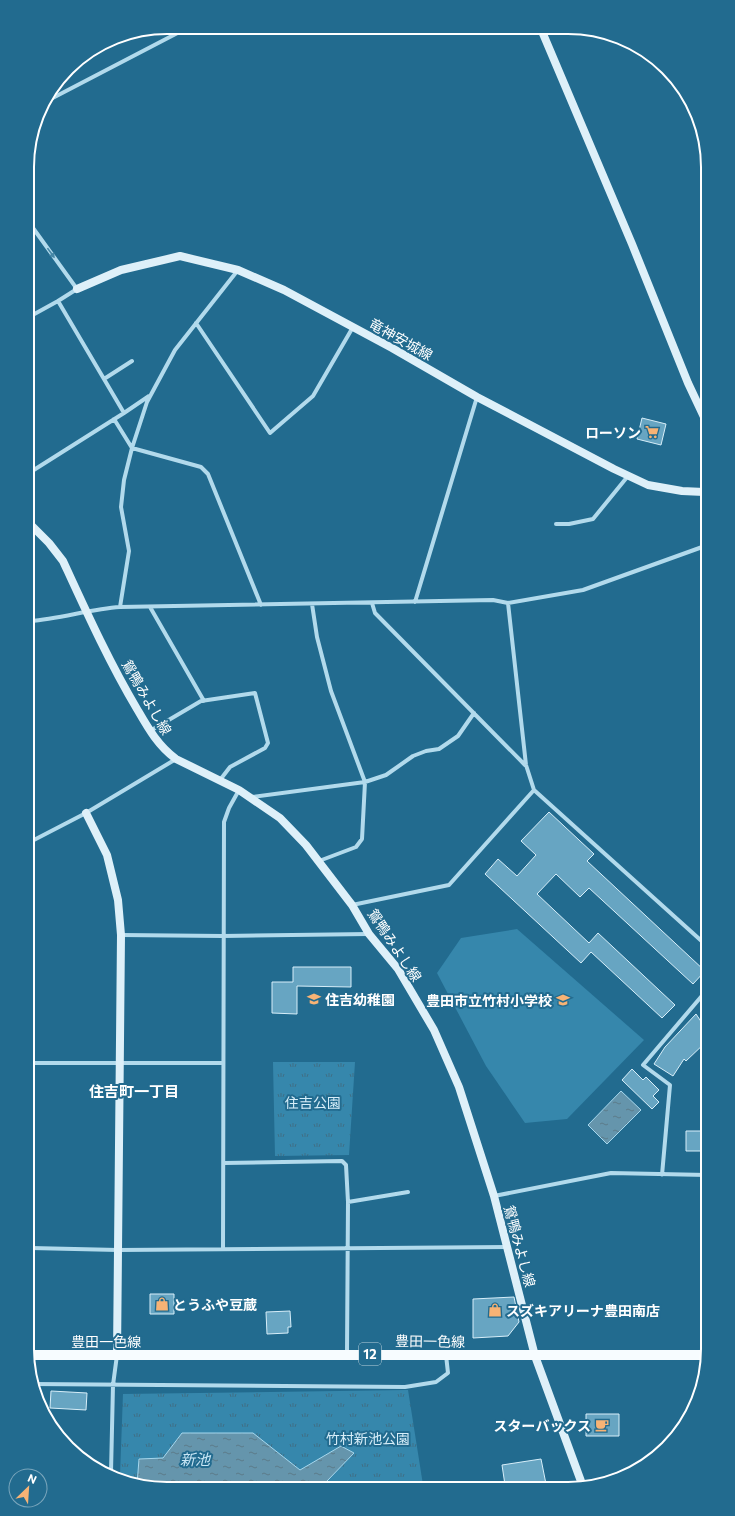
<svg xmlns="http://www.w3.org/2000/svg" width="735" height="1516" viewBox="0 0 735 1516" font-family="Commissioner,'Noto Sans JP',sans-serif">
<defs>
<pattern id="grass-tufts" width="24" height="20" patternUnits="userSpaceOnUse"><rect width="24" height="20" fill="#3687ac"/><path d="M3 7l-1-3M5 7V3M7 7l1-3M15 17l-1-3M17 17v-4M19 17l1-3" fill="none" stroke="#3f6f86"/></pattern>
<pattern id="water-ripples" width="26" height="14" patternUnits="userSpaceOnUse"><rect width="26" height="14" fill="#6595ac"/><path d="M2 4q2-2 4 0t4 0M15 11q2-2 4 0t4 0" fill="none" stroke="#5c7b8a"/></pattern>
</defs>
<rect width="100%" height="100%" fill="#226b8f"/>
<path fill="url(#grass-tufts)" d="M273 1062H355L349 1155 275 1156Z
M408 1390 423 1485 140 1486 120 1476 123 1394Z"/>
<path fill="#3687ac" d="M517 929 644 1040 567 1119 525 1123 486 1066 437 973 461 938Z"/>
<path fill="url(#water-ripples)" stroke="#a6d7ed" d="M621 1091 641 1110 607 1144 588 1125Z
M182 1433H253L300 1470 341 1446 354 1453 327 1481 329 1485 140 1486 137 1485 139 1459 163 1458Z"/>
<path fill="#67a5c2" stroke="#d7eef9" d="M642 418 666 424 661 445 637 439Z
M549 812 594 854 587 861 705 971 693 984 589 888 580 897 556 874 537 894 589 943 598 933 675 1005 662 1018 591 952 581 963 485 874 498 859 517 876 536 855 521 841Z
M293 967H351V987L297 986V1014L272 1013V982H293Z
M696 1014 706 1029 707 1041 686 1061 684 1059 673 1076 654 1064 665 1047Z
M632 1069 643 1080 646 1077 659 1090 653 1096 659 1102 652 1109 622 1080Z
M686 1131H702L701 1151H686Z
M150 1294H174V1314H150Z
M514 1297 519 1322 508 1336 473 1338V1299Z
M290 1311 291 1327H288V1333L267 1334 266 1312Z
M51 1391 87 1393 86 1410 50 1408Z
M586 1414H619V1436H586Z
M541 1459 546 1484 505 1485 502 1465Z"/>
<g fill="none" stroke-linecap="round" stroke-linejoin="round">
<path stroke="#b2daec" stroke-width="4" d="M43 103 189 27
M28 221 77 289 58 301 29 317
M58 301 124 413 149 396
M196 323 270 433 313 396 353 327
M104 379 132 361
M114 419 132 448 201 467 208 474 261 605
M29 473 124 413
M556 524H569L593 519 628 476
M415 602 477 397
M372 603 375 613 525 765
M508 603 526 765 534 790 706 945
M312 604 317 637 331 691 365 782 362 839 356 847 319 861
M120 607 129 551 121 507 124 480 132 448 147 402 175 350 238 270
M150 607 204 701
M30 621C60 619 90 609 120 607L493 600 508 603 583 590 705 546
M150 731 201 701 255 693 268 743 265 748 230 767 220 780
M252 797 365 782 386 775 413 756 426 751 439 749 458 736 474 713
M30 842 86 813 176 759
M352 905 449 885 534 790
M121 935 223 936 369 934
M31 1063H222
M224 1163 342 1161 346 1165 348 1202 347 1354
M662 1175 670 1085 643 1065 706 991
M494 1196 611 1173 707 1175
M348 1202 408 1192
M31 1248 118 1250 507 1247
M223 1248 224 822 229 808 239 790
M32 1384 405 1387 436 1382 448 1373 446 1355
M111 1472 113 1385 117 1355"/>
<path stroke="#def0f9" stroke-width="8" d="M541 29 632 244 688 383 704 417
M77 289 121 270 180 256 238 270 284 290 392 348 477 397 614 469 648 485 682 491 704 492
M29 523 49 543 63 561C86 611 109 662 137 709 148 728 158 746 176 759L239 790 280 818 306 845 352 905 369 934 398 969 434 1030 459 1087 494 1196 535 1356 582 1484
M86 813 107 855 118 900 121 935 117 1355"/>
<path stroke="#f7fcff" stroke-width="10" d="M32 1355H708"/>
</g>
<defs><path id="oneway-solid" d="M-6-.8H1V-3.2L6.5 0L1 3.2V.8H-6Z"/></defs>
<use fill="#4687a6" href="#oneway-solid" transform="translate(51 253) rotate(54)"/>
<defs>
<g id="supermarket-bare" transform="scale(1.08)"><path d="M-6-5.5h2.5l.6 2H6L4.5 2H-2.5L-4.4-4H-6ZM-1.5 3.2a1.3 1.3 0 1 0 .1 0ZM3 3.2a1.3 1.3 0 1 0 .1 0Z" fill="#f7b375" stroke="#226b8f" stroke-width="2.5" paint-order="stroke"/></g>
<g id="school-bare" transform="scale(1.08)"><path d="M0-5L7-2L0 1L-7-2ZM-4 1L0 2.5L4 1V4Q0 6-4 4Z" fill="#f7b375" stroke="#226b8f" stroke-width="2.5" paint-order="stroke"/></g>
<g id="shop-bare" transform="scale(1.08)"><path d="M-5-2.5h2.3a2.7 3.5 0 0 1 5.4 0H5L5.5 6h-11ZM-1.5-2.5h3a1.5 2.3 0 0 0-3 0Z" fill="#f7b375" stroke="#226b8f" stroke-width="2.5" paint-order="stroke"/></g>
<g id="cafe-bare" transform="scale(1.08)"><path d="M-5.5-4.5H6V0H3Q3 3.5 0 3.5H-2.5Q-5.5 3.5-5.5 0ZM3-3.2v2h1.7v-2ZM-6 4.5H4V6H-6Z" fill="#f7b375" stroke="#226b8f" stroke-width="2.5" paint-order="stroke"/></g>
</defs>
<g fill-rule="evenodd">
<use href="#supermarket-bare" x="652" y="432"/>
<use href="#school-bare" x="314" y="999"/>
<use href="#school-bare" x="563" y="1000"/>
<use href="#shop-bare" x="162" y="1304"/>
<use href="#shop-bare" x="495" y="1310"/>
<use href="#cafe-bare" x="602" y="1425"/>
</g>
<g text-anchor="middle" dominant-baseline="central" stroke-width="4" stroke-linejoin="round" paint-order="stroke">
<rect fill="#226b8f" stroke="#bdd3dd" stroke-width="1" x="359" y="1343" width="22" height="22" rx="3"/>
<g font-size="13" font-weight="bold" fill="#fff">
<text x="370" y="1354">12</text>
</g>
<g font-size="14" fill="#fff" stroke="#226b8f">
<text transform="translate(401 339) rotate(29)">竜神安城線</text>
<text transform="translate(147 697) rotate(60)">鴛鴨みよし線</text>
<text transform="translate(395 945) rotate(56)">鴛鴨みよし線</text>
<text transform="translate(520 1246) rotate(75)">鴛鴨みよし線</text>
<text x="106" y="1341">豊田一色線</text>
<text transform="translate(430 1341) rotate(1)">豊田一色線</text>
</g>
<g font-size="14" font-weight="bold" fill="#fff" stroke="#226b8f" text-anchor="end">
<text x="641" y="432">ローソン</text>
<text x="325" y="999" text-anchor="start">住吉幼稚園</text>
<text x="552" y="1000">豊田市立竹村小学校</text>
<text x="173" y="1304" text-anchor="start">とうふや豆蔵</text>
<text x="506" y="1310" text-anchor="start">スズキアリーナ豊田南店</text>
<text x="591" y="1425">スターバックス</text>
</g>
<g font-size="14" fill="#d7eef9" stroke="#226b8f">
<text x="313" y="1102">住吉公園</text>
<text x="368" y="1438">竹村新池公園</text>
</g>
<g font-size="15" font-weight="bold" fill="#fff" stroke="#226b8f">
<text x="134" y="1091">住吉町一丁目</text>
</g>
<g font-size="15" font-style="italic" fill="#c8e6f5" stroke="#226b8f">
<text x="195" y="1459">新池</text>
</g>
</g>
<path d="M0 0H735V1516H0ZM167 34H568A133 133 0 0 1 701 167V1349A133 133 0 0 1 568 1482H167A133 133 0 0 1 34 1349V167A133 133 0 0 1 167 34Z" fill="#226b8f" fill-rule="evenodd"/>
<path fill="none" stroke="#fff" stroke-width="2" d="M167 34H568A133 133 0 0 1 701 167V1349A133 133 0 0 1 568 1482H167A133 133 0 0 1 34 1349V167A133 133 0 0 1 167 34Z"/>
<g transform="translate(28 1488) rotate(25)"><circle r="19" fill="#226b8f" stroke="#7aa6bc"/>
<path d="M0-3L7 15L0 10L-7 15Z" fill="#f7b375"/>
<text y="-6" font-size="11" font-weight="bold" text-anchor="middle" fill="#ffffff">N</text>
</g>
</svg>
